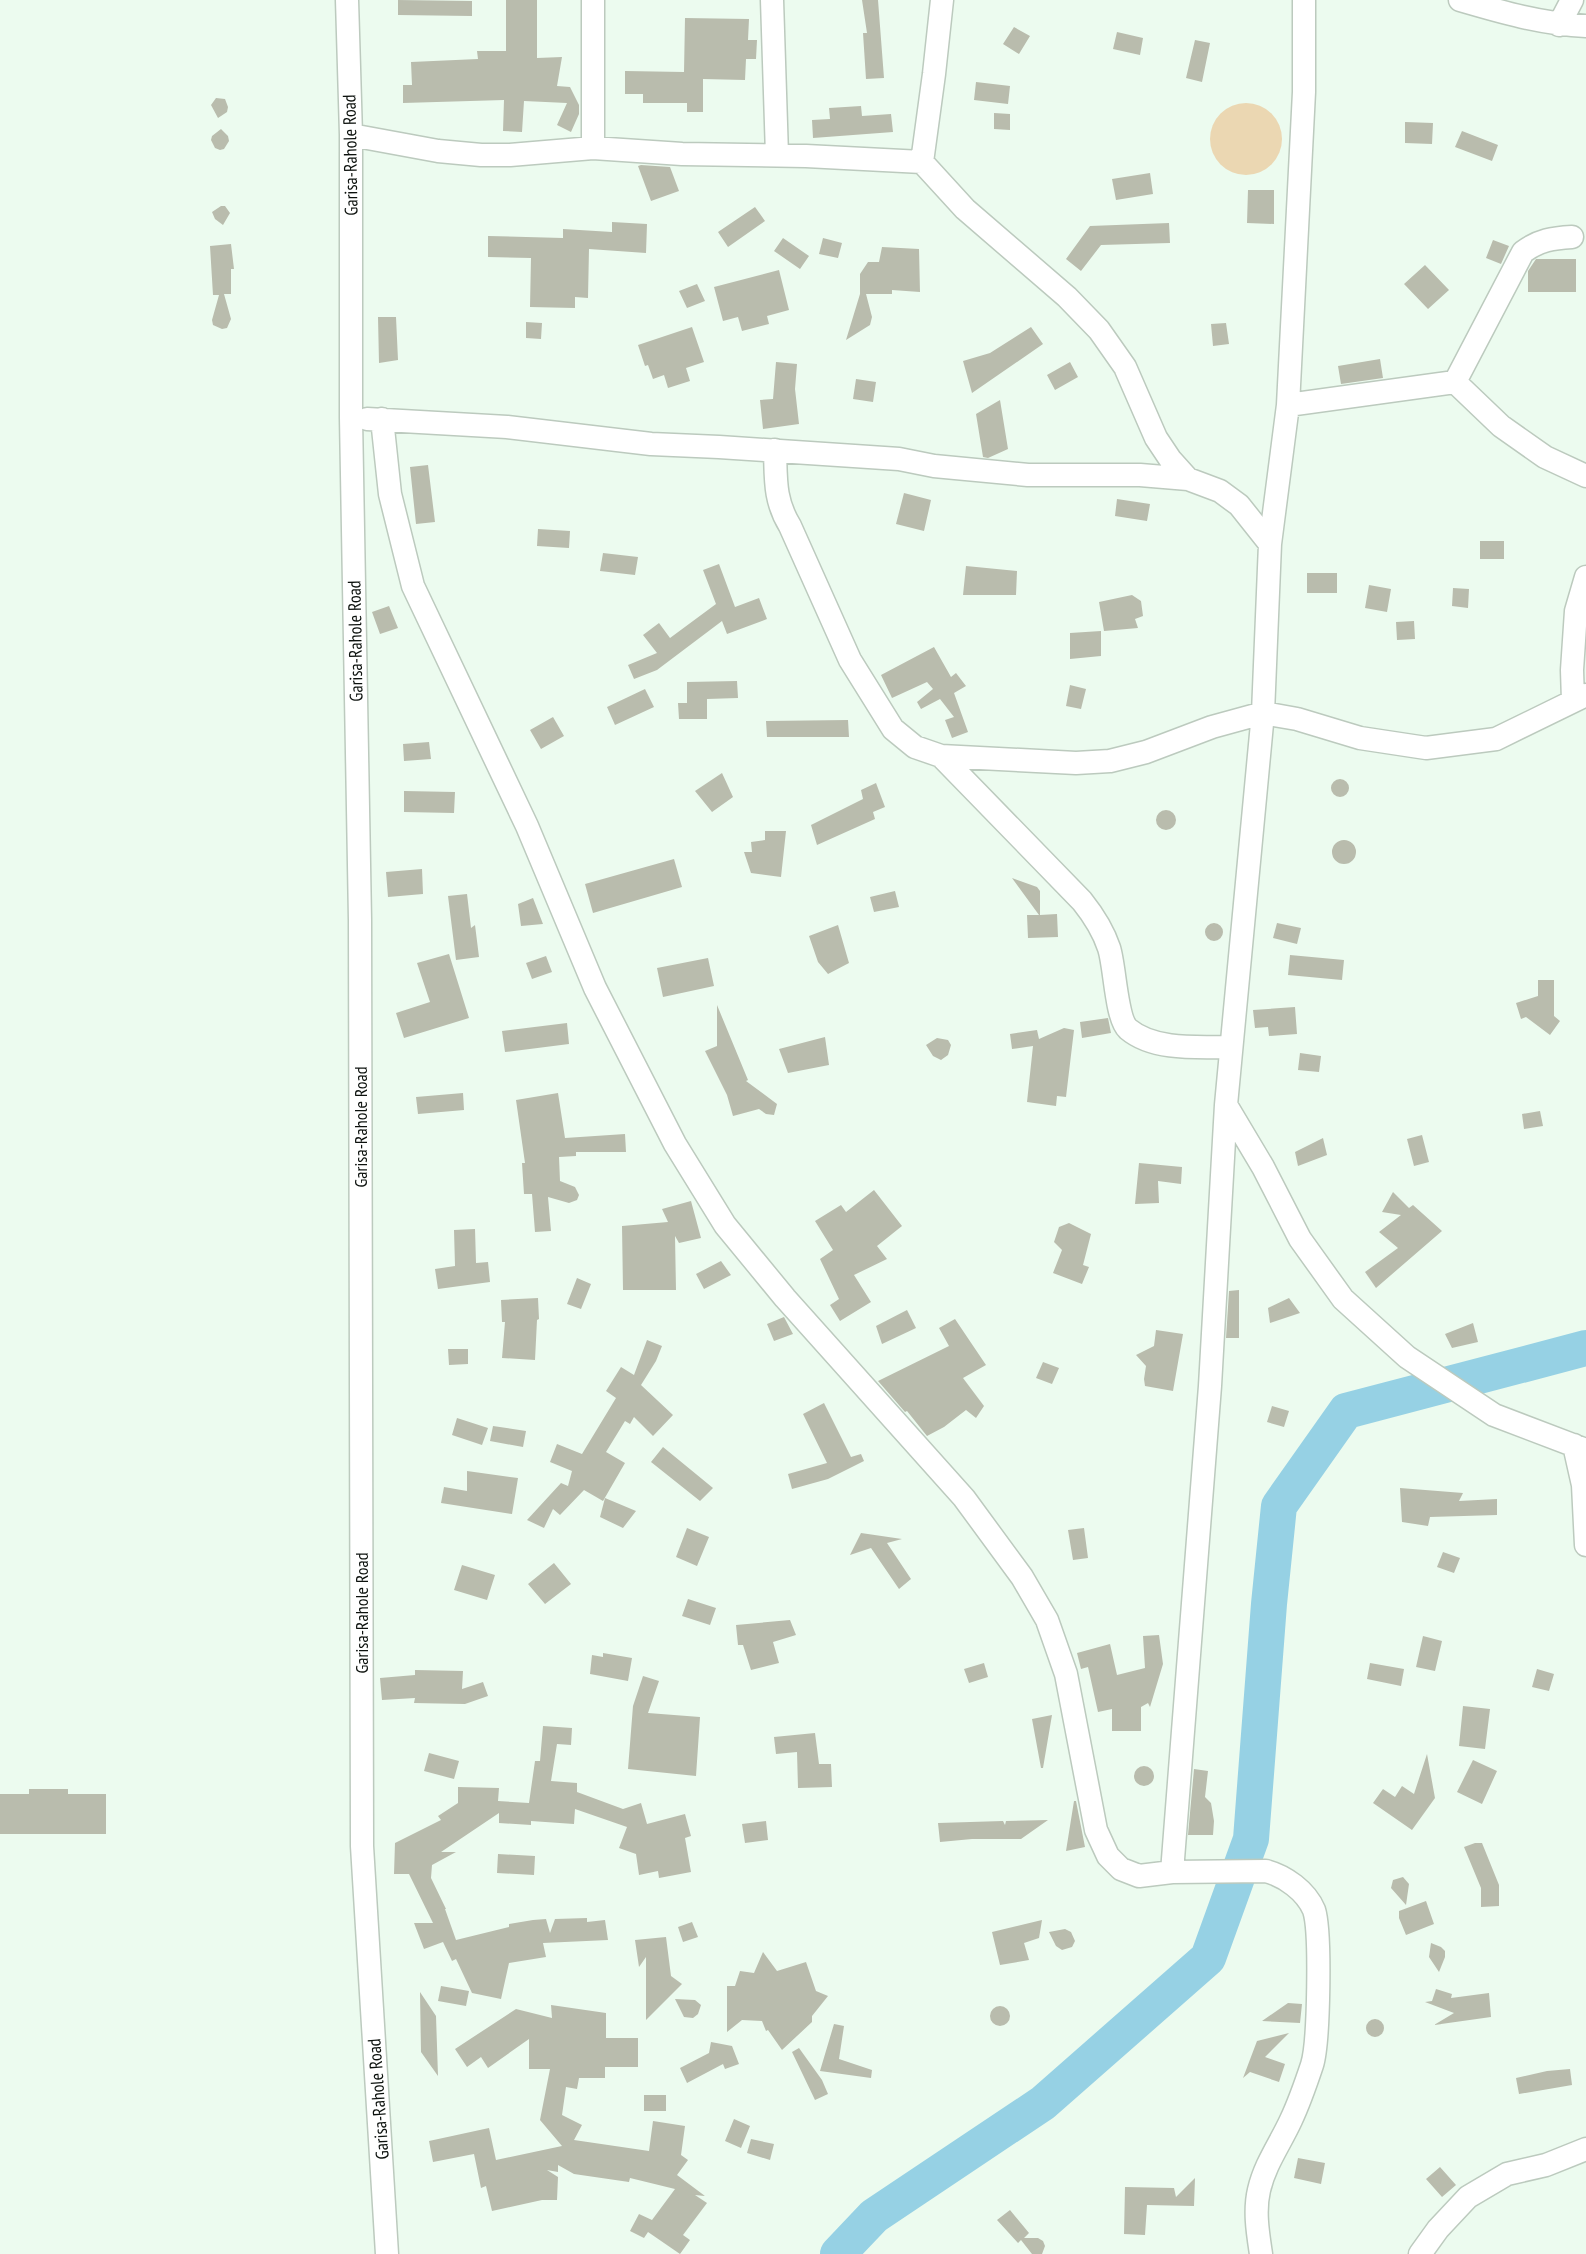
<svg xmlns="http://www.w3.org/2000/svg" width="1586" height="2254" viewBox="0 0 1586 2254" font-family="'PT Sans Narrow',sans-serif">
<rect width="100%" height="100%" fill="#ecfbef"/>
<path fill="#ebd7b2" d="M1210 139a36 36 0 1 1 72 0a36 36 0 1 1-72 0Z"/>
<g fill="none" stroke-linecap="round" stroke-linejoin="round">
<path stroke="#96d1e4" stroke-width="36" d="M838 2254 874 2216 1043 2103 1208 1958 1251 1839 1269 1604 1279 1506 1346 1411 1586 1348"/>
</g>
<path fill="#b9bcad" d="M398 0 472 1V16L398 15Z
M506 0H537V58L562 57 557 86 570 87 579 105V114L571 132 557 125 567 103 524 101 522 132 503 131 504 100 403 103V85H412L411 62 478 59 477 51H506Z
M862 0H878L884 78 866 79 863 33H867Z
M685 18 749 19 748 40H757L756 59H746L745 80 703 79V112H687V103H643V94H625V71L684 72Z
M1014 27 1030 36 1019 54 1003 44Z
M1117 32 1143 38 1140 55 1113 49Z
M1195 40 1210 43 1202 82 1186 78Z
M976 82 1010 86 1008 104 974 100Z
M216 98 225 99 228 107 227 112 218 118 211 105Z
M861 106 862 116 891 114 893 132 813 138 812 120 830 119 829 108Z
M994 113 1010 114V130L994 129Z
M1405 122 1433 123 1432 144 1405 143Z
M221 129 228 136 229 141 224 149 220 150 215 148 211 140 212 136Z
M1462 131 1498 145 1492 161 1455 147Z
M641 165 670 167 679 191 651 201 638 166Z
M1150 173 1153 194 1116 200 1112 179Z
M1248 190H1274V224L1247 223Z
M221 206H225L230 213 223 225 215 219 212 212Z
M755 207 765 221 728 247 718 232Z
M612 222 647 224 646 253 589 249 588 298 575 297V308L530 307 531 258 488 257V236L563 238V229L612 232Z
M1169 223 1170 243 1101 245 1081 271 1066 259 1090 226Z
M783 238 809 256 800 269 774 251Z
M823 238 842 243 838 258 819 254Z
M1493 240 1509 246 1501 264 1486 258Z
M231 244 234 269H231V294H224L231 319 227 328 222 329 213 325 212 320 219 295H213L210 246Z
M882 247 919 249 920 292 892 290V294H866L872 317 870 325 846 340 860 294V274L868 262H879Z
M1536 259H1576V292H1528V271Z
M1425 265 1449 290 1428 309 1404 284Z
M779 270 789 310 767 316 769 324 742 331 738 317 723 321 714 287Z
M697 284 705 301 687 308 679 291Z
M378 317H396L398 360 379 363Z
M526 322 542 323 541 339 526 338Z
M1226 323 1229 344 1213 346 1211 324Z
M692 327 704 362 686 368 690 381 668 388 664 375 653 379 648 365 645 366 638 345Z
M1031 327 1043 344 972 393 963 361 990 353Z
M1380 359 1383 378 1341 384 1338 366Z
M776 362 797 364 795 389 799 424 763 429 760 400 773 399Z
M1070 362 1078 377 1055 390 1047 375Z
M856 379 876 382 873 402 853 399Z
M1000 400 1008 449 988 458 983 457 976 414Z
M428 465 435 522 416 524 410 467Z
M904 493 931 500 924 531 896 524Z
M1117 499 1150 504 1147 521 1115 516Z
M538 529 570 531 569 548 537 546Z
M1480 541H1504V559H1480Z
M603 553 638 557 635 575 600 571Z
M719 564 735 607 759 598 767 619 727 634 722 621 657 670 634 679 628 665 657 653 643 635 659 623 670 638 716 604 703 570Z
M966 566 1017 571 1016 595H963Z
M1307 573H1337V593H1307Z
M1369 585 1391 589 1387 612 1365 608Z
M1453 588 1469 589 1468 608 1452 606Z
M1132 595 1141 601 1143 616 1135 619 1138 628 1104 631 1099 602Z
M389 606 398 628 380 634 372 612Z
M1414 621 1415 639 1397 640 1396 622Z
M1101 631V656L1070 659V633Z
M934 647 951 677 956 673 966 686 954 693 968 732 952 738 945 720 954 717 940 699 921 709 917 702 933 689 927 682 892 698 881 675Z
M737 681 738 698 707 699V719H679L678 703H687V682Z
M1070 685 1086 689 1081 709 1066 706Z
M645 689 654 707 615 725 607 707Z
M553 717 564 736 541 749 530 730Z
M848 720 849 737H767L766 721Z
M429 742 431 759 404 761 403 744Z
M722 773 733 797 712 812 695 791Z
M1331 788a9 9 0 1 1 18 0a9 9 0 1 1-18 0Z
M876 783 885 807 873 812 875 819 817 845 811 825 863 799 861 790Z
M404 791 455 792 454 813 404 812Z
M1156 820a10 10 0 1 1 20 0a10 10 0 1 1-20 0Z
M765 831H786L781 877 751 873 744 852H752L751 842 765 840Z
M1332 852a12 12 0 1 1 24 0a12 12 0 1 1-24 0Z
M674 859 682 887 593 913 585 884Z
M422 869 423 894 388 897 386 872Z
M1012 878 1037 887 1040 891V915L1057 914 1058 937 1028 938 1027 915H1039Z
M895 891 899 907 874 912 870 897Z
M467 894 471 928 475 925 479 957 456 960 448 896Z
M533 898 543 924 521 926 518 904Z
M1205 932a9 9 0 1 1 18 0a9 9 0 1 1-18 0Z
M1277 923 1301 928 1297 944 1273 938Z
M838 925 849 963 828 974 818 962 809 936Z
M449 954 469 1018 404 1038 396 1013 430 1002 417 963Z
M1290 955 1344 960 1342 980 1288 975Z
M546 956 552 972 532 979 526 963Z
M708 958 714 986 663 997 657 968Z
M1538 980H1554V1016L1560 1021 1550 1035 1526 1017 1521 1019 1516 1003 1538 996Z
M717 1005 748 1080 746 1081 777 1104 774 1115 766 1114 759 1109 733 1116 727 1095 705 1051 717 1046Z
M1295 1007 1297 1034 1269 1036 1268 1027 1255 1028 1253 1010Z
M1108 1018 1111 1033 1082 1038 1080 1022Z
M567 1023 569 1044 505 1052 502 1031Z
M1064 1028 1074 1030 1066 1097 1057 1096 1056 1106 1027 1102 1033 1046 1012 1049 1010 1034 1037 1030 1039 1039Z
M825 1037 829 1065 788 1073 779 1049Z
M937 1038 948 1040 951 1045 948 1055 941 1060 933 1056 926 1045Z
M1300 1053 1321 1056 1319 1072 1298 1070Z
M463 1093 464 1110 418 1114 416 1097Z
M558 1093 565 1138 625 1134 626 1152H576V1156L559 1157 560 1181 575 1187 579 1195 577 1200 569 1203 548 1197 551 1231 535 1232 532 1194H524L522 1163H525L516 1100Z
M1540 1111 1543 1126 1524 1129 1522 1114Z
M1422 1135 1429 1162 1414 1166 1407 1139Z
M1323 1138 1327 1155 1298 1166 1295 1152Z
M1139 1163 1182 1167 1181 1184 1158 1181 1159 1203 1135 1204Z
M874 1190 902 1226 877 1246 887 1259 854 1275 871 1302 840 1321 830 1305 839 1299 820 1259 833 1250 815 1221 841 1205 846 1212Z
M1393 1192 1409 1208 1413 1205 1442 1231 1376 1288 1365 1272 1398 1248 1379 1232 1401 1215 1382 1212Z
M691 1201 701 1238 679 1243 675 1236 676 1290H623L622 1226 668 1222 662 1209Z
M1069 1223 1091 1234 1083 1265 1089 1267 1082 1284 1053 1273 1062 1250 1054 1242 1059 1227Z
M475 1229 476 1263 488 1262 490 1282 438 1289 435 1269 455 1266 454 1230Z
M721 1261 731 1275 704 1289 696 1274Z
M577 1278 591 1284 581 1309 567 1304Z
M1239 1290V1338H1226L1229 1291Z
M538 1298 539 1319 537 1320 535 1360 502 1358 505 1322H502L501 1300Z
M1289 1298 1300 1313 1270 1323 1268 1308Z
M907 1310 916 1328 882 1344 876 1326Z
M784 1317 793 1334 774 1341 767 1324Z
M955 1319 986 1365 963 1378 984 1406 976 1418 966 1410 944 1427 927 1436 907 1411 905 1412 878 1381 949 1346 939 1328Z
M1473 1323 1478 1342 1452 1348 1445 1334Z
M1156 1330 1183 1334 1173 1391 1145 1386 1144 1379 1146 1366 1136 1355 1154 1346Z
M647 1340 662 1346 656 1361 641 1385 673 1415 653 1436 634 1417 630 1424 625 1421 606 1452 625 1463 603 1501 584 1490 560 1515 553 1509 544 1528 527 1520 561 1483 568 1486 572 1471 550 1462 557 1444 582 1454 616 1398 606 1391 621 1367 634 1375Z
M448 1349H468V1364L449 1365Z
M1043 1362 1059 1368 1052 1384 1036 1378Z
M824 1403 851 1457 861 1454 864 1461 828 1479 792 1489 788 1474 827 1463 803 1414Z
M1272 1406 1289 1411 1284 1427 1267 1422Z
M457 1418 488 1428 482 1445 452 1435Z
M493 1426 526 1431 523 1447 490 1441Z
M663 1447 713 1488 700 1501 651 1462Z
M467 1471 518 1478 512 1514 441 1503 444 1487 467 1491Z
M1400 1488 1463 1493 1459 1501 1497 1499V1515L1430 1517 1428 1526 1402 1522Z
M605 1498 636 1511 623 1528 600 1517Z
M687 1528 709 1537 697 1566 676 1557Z
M1084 1528 1088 1558 1073 1560 1068 1530Z
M861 1533 902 1539 887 1543 911 1579 899 1589 871 1548 850 1555Z
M1443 1552 1460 1558 1454 1573 1437 1567Z
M554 1563 571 1584 545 1604 528 1584Z
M462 1565 495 1575 487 1600 454 1590Z
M688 1599 716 1608 710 1625 682 1616Z
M790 1620 796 1635 773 1642 779 1663 751 1670 743 1645H738L736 1625Z
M1159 1635 1163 1664 1150 1707 1148 1703 1141 1707V1731H1112V1709L1098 1712 1088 1667 1081 1669 1077 1653 1110 1644 1117 1675 1145 1668 1143 1636Z
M1423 1636 1442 1641 1435 1671 1416 1667Z
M603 1653 632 1658 628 1681 590 1674 592 1655 603 1657Z
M984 1663 988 1677 969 1683 964 1669Z
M1370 1663 1404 1669 1401 1686 1367 1679Z
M1537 1669 1554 1674 1549 1691 1532 1687Z
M415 1670 463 1671 462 1689 483 1682 488 1696 465 1704 414 1703 415 1698 382 1700 380 1678 415 1675Z
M643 1676 659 1681 648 1713 700 1717 696 1776 628 1769 633 1706Z
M1463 1706 1490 1709 1485 1749 1459 1746Z
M1052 1715 1043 1768H1041L1032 1719Z
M543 1726 572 1728 571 1745 557 1744 551 1781 577 1783V1792L623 1809 641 1803 647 1824 685 1814 691 1836 685 1838 691 1872 659 1878 658 1871 639 1875 636 1854 619 1848 627 1827 575 1809 574 1824 531 1821V1825L499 1823V1813L441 1852H456L432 1865 431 1878 446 1909H445L456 1940 509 1927V1924L533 1920 546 1919 550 1933 555 1919 587 1918V1922L605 1920 608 1940 543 1943 546 1957 509 1963 501 1999 472 1993 456 1959 452 1961 443 1942 424 1949 414 1923H433L409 1874H394L395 1843 441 1820 438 1816 458 1803V1787L499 1788 498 1801 529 1803 535 1761H540Z
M815 1733 819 1764H831L832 1787 798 1788 797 1752 776 1754 774 1737Z
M429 1753 459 1761 454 1779 424 1771Z
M1427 1754 1435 1798 1412 1830 1373 1803 1383 1789 1395 1797 1402 1786 1414 1794Z
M1473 1760 1497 1771 1482 1804 1457 1792Z
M1134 1776a10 10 0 1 1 20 0a10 10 0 1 1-20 0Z
M1194 1769 1208 1771 1205 1797 1211 1803 1214 1821 1213 1835H1188Z
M29 1789H68V1794H106V1834H0V1794H29Z
M1074 1801H1076L1085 1847 1066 1851Z
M1048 1820 1021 1839H972L940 1842 938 1823 1003 1821 1005 1825 1006 1821Z
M766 1821 768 1840 745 1843 742 1824Z
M1475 1843H1482L1499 1885V1906L1481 1907V1888L1464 1847Z
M498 1854 535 1856 534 1875 497 1873Z
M1403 1877 1409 1884 1406 1905 1391 1888 1393 1880Z
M1426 1901 1434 1924 1406 1935 1399 1918V1911Z
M1042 1920 1039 1938 1024 1943 1029 1960 1000 1965 992 1932Z
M692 1922 698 1937 683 1942 678 1927Z
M1065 1929 1071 1932 1075 1941 1072 1947 1062 1950 1056 1946 1049 1932Z
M666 1937 671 1976 682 1984 646 2020V1957L639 1967 635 1940Z
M1431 1943 1441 1947 1445 1951V1957L1439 1972 1429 1957Z
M763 1952 777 1971 806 1962 816 1991 828 1996 812 2016V2022L782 2050 768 2030 766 2031 762 2021 742 2020 727 2032V1986H735L740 1971 754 1973Z
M441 1986 469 1991 466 2006 438 2001Z
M1436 1989 1452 1994 1451 1998 1489 1993 1491 2017 1434 2025 1454 2013 1425 2002 1432 2001Z
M420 1992 436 2016 438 2076 421 2052Z
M675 1999 695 2000 701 2005 698 2014 693 2018 684 2017Z
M1288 2003 1302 2004 1300 2023 1262 2021Z
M551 2005 606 2013V2038H638V2067H605V2078H579L577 2089 566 2087 562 2115 582 2125 574 2140 649 2151 653 2121 685 2126 681 2155 688 2160 677 2175 705 2196 695 2195 707 2203 683 2235 690 2240 680 2254 648 2232 644 2238 630 2231 639 2214 652 2220 675 2189 630 2178 629 2182 574 2174 558 2165V2172L547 2170 558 2177 557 2200H542L492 2211 486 2186 481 2188 474 2154 433 2162 429 2141 489 2128 496 2160 562 2146 540 2120 550 2069H529V2039L488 2068 481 2057 467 2067 455 2049 516 2009 552 2018Z
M990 2016a10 10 0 1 1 20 0a10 10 0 1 1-20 0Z
M1366 2028a9 9 0 1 1 18 0a9 9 0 1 1-18 0Z
M834 2024 844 2026 839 2059 872 2070 871 2078 820 2071Z
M1289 2033 1265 2057 1285 2064 1279 2082 1250 2072 1243 2078 1257 2041Z
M711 2042 732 2046 739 2064 725 2069 723 2064 687 2083 680 2068 709 2053Z
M799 2048 822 2080 828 2094 815 2100 792 2052Z
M1570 2069 1572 2085 1519 2094 1516 2078 1547 2071Z
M644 2095H666V2111H644Z
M734 2119 750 2126 741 2148 725 2141Z
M751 2139 774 2144 770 2160 747 2153Z
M1298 2158 1325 2163 1321 2184 1294 2178Z
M1440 2167 1456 2185 1442 2197 1426 2179Z
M1195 2178 1194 2206 1147 2205 1145 2235 1124 2234 1125 2187 1174 2188 1176 2197Z
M1010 2210 1029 2233 1024 2238H1038L1043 2241 1045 2246 1042 2254H1032L1021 2240 1018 2243 997 2220Z"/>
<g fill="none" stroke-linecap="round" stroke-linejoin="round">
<g stroke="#bccabe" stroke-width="25">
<path id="minor" d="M347 0 351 135V418L360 920 362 1846 387 2254
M593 0V148
M772 0 777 155
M942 0 934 74 922 162 965 209 1067 297 1099 330 1125 367 1156 438 1170 459 1188 479
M1460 0C1501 12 1542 24 1586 26
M1559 25 1572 0
M351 135 438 151 481 155H510L593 148 682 154 806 156 922 162
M1455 382 1523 252C1539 240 1553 238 1572 237
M1288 405 1455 382 1501 426 1545 457 1586 476
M367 419 507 427 651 444 719 447 899 459 934 466 1028 475H1140L1188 479 1220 491 1239 505 1270 544
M382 419 390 494 413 586 527 826 595 988 675 1144 725 1225 785 1298 964 1498 1022 1577 1047 1620 1066 1674 1096 1830 1108 1856 1121 1869 1139 1876 1172 1872 1266 1871C1285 1876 1306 1891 1314 1910 1321 1931 1319 2043 1312 2065 1306 2083 1299 2103 1291 2120 1280 2144 1265 2164 1259 2190 1254 2211 1258 2234 1261 2254
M775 450C776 479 774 500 790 526L850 660 893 729 915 747 941 756 1076 763 1110 761 1146 752 1212 727 1263 713 1297 719 1360 738 1426 748 1496 739 1586 695
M1573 701 1572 670 1576 611 1586 577
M941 756 1082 901C1094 916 1103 930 1109 948 1115 966 1116 1018 1128 1029 1154 1051 1199 1047 1231 1047
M1226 1105 1263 1167 1300 1239 1343 1299 1407 1357 1494 1415 1586 1450
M1574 1445 1583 1485 1586 1545
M1172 1872 1210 1386 1226 1105 1263 713 1270 544 1288 405 1304 92V0
M1420 2254 1438 2229 1468 2197 1507 2174 1546 2165 1586 2149"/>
</g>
<use href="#minor" stroke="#fff" stroke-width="22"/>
</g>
<g text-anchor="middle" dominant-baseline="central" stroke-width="5" stroke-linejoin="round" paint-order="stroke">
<g font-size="18" fill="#0c110d" stroke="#fff">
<text transform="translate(350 155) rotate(-91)">Garisa-Rahole Road</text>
<text transform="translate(355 641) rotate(-91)">Garisa-Rahole Road</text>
<text transform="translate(360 1127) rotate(-90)">Garisa-Rahole Road</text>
<text transform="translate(361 1613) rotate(-90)">Garisa-Rahole Road</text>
<text transform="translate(378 2099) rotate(-94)">Garisa-Rahole Road</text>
</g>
</g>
</svg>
